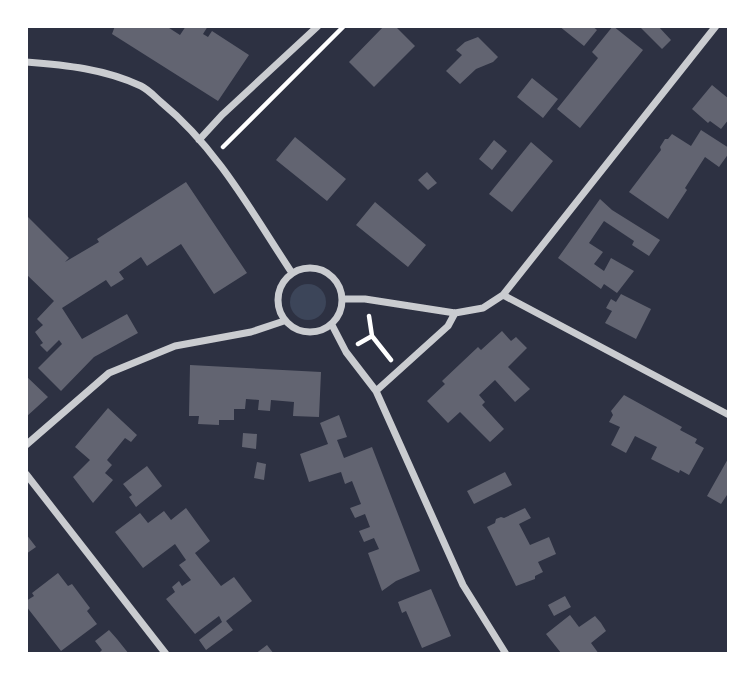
<svg xmlns="http://www.w3.org/2000/svg" width="755" height="680" viewBox="0 0 755 680" font-family="Poppins,sans-serif">
<rect width="100%" height="100%" fill="#2d3142"/>
<path fill="#3c4559" d="M290 302a18 18 0 1 1 36 0a18 18 0 1 1-36 0Z"/>
<path fill="#626471" d="M115 26H166L180 35 186 26H208L203 34 208 37 212 31 249 55 218 101 112 34Z
M384 26H395L415 46 374 87 349 62Z
M559 26H592L597 30 584 46Z
M613 26 643 50 580 128 557 109 598 58 592 52Z
M639 26H658L671 40 662 49Z
M478 37 498 57 493 62 476 69 460 84 446 71 462 55 456 50 465 42Z
M532 78 558 99 543 118 517 97Z
M712 85 729 99V119L721 129 710 121 708 123 692 109Z
M701 130 729 148V153L719 167 705 157 685 188 687 190 668 219 629 192 661 150 660 147 665 139H668L672 134 691 146Z
M295 137 346 179 327 201 276 160Z
M494 140 507 151 492 170 479 159Z
M531 142 553 161 512 212 489 194Z
M427 172 437 183 428 190 418 180Z
M186 182 247 273 214 294 181 244 147 266 141 257 119 272 124 279 111 287 106 280 62 308 82 339 127 314 138 333 94 357 61 391 38 368 62 344 59 340 47 352 40 345 43 343 35 332 43 325 37 319 54 301 26 274V215L69 258 65 262 99 242 97 239Z
M600 199 612 210 660 240 649 256 632 245 634 241 604 221 589 243 603 252 594 264 604 271 611 258 634 271 617 293 604 284 601 289 558 258Z
M375 202 426 245 408 267 356 225Z
M621 294 651 309 636 339 605 323 612 311 606 308 611 299 616 302Z
M502 331 511 341 516 337 527 348 508 367 530 389 515 402 495 380 479 395 485 402 482 405 504 429 490 442 460 412 448 423 427 401 445 384 442 381 478 347 481 350Z
M190 365 321 372 319 417 293 416 294 402 271 400 270 411 258 410 259 400 246 399 245 409H234V420H219V425L198 424 199 416H189Z
M26 376 48 397 26 417Z
M624 395 682 427 680 430 697 439 695 443 704 448 689 475 680 470 679 473 651 459 657 447 635 436 626 453 611 445 620 427 609 422 613 415 611 411Z
M108 408 137 435 131 442 125 438 107 460 112 465 105 473 113 480 93 503 73 477 90 460 75 447Z
M339 415 347 437 337 440 344 458 372 447 420 571 396 581 382 591 368 553 379 549 374 538 364 542 359 531 370 527 365 514 355 518 350 508 361 504 352 481 345 484 341 472 309 482 300 454 328 444 320 423Z
M243 433 257 434 256 449 242 447Z
M729 457V496L727 495 721 504 707 496Z
M257 462 266 464 264 480 254 478Z
M147 466 162 486 136 507 129 497 132 495 123 484Z
M505 472 512 485 474 504 467 491Z
M186 508 210 541 195 553 221 586 234 577 252 601 226 621 233 630 206 650 199 640 222 622 219 616 195 634 166 599 175 592 172 587 179 581 182 586 191 580 179 565 186 560 175 544 143 568 115 532 140 513 148 523 164 511 171 520Z
M525 508 531 518 519 524 530 545 549 537 556 554 538 562 543 572 535 576V579L516 586 487 527 495 523 496 519 501 517 504 518Z
M26 534 36 547 26 554Z
M58 573 68 586 72 584 90 608 87 611 97 624 61 651 26 606V601L34 596 32 593Z
M431 589 451 636 422 648 406 611 402 613 398 602Z
M565 596 571 607 554 616 548 605Z
M570 615 579 627 595 616 601 623 606 631 591 643 599 654 561 653 546 634Z
M109 630 117 639 129 654H98L102 650 95 641Z
M267 645 274 654H255Z"/>
<g fill="none" stroke-linecap="round" stroke-linejoin="round">
<path stroke="#fff" stroke-width="4.5" d="M223 147 344 26
M372 336 391 360
M358 344 372 336 369 316"/>
<path stroke="#caccd0" stroke-width="7" d="M26 62C66 65 105 69 141 86 149 90 155 97 162 103 217 148 253 214 292 273
M199 140 222 115 318 26
M278 300a32 32 0 1 1 64 0a32 32 0 1 1-64 0Z
M503 295 729 415
M343 299H365L455 313 483 308 503 295 716 26
M332 325 346 352 376 391 463 585 506 654
M376 391 448 326 455 313
M26 445 109 373 175 346 251 332 284 321
M26 474 166 654"/>
</g>
<rect width="755" height="680" fill="none" stroke="#ffffff" stroke-width="56"/>
</svg>
